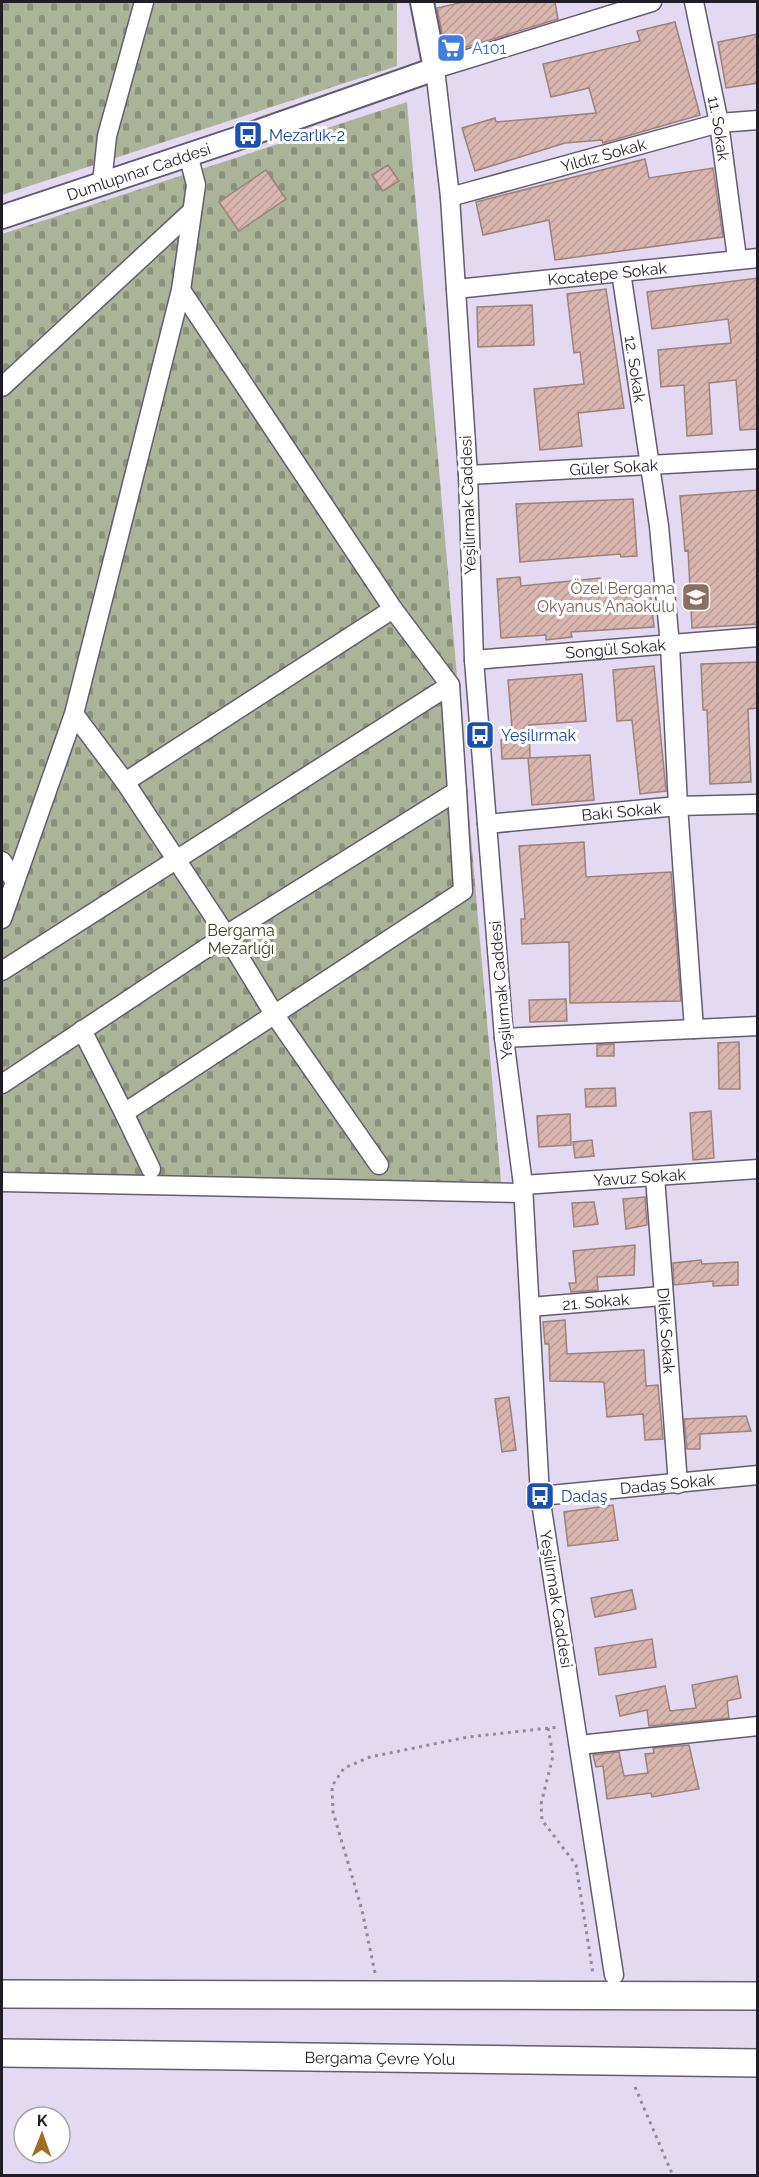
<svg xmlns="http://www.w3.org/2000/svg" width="759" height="2177" viewBox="0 0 759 2177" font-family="Raleway,sans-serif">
<defs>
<pattern id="cemetery-stones" width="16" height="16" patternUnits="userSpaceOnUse" patternTransform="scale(1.5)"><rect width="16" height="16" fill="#abb399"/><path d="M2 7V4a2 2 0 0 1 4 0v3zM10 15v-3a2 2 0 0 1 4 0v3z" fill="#8b917d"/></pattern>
<pattern id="building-hatch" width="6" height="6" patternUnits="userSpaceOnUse" patternTransform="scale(1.5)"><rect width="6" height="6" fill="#d8b5ae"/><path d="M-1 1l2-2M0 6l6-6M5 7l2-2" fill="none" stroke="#b99b96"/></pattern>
</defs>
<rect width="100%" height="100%" fill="#e3daf1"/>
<path fill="url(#cemetery-stones)" d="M2 2H397V66L2 195Z
M407 102 501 1182 2 1174V941L5 898 2 896V234Z"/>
<path fill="url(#building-hatch)" stroke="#9c827d" stroke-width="1.5" d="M464 2H555L558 19 450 52 445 49 437 8Z
M675 22 700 115 603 143 602 140 565 143 475 171 462 128 495 118 496 122 596 113 589 88 551 97 543 64 640 41 637 31Z
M758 34V83L726 88 718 42Z
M645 159 649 178 713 168 723 237 555 260 549 220 483 235 476 202Z
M388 165 399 181 383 191 372 175Z
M266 170 286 199 239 231 219 202Z
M758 278V429L740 430 736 380 709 383 712 434 687 436 684 385 661 387 658 350 731 343 728 319 652 329 647 292Z
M606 289 624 408 578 413 582 446 540 450 534 389 584 384 580 352 574 353 567 294Z
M532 305 534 345 478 347 477 307Z
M758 490V624L692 628 688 550 685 551 680 496Z
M633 499 637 556 621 557 620 554 520 562 516 504Z
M520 577 521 586 600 578 601 588 649 583 654 627 571 632 572 637 546 640V635L501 638 497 579Z
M758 662V708L748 709 751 782 710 784 707 710H703L701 664Z
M654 666 666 791 640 794 632 720 617 721 613 670Z
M582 674 586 721 529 725 530 758 502 759 501 740H513L508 680Z
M590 755 594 800 532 805 528 758Z
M584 842 586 877 671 872 681 1001 570 1003 569 942 522 944 521 919H525L519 846Z
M566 999 567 1021 530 1022 529 1000Z
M739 1042 740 1089H719L718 1043Z
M614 1044V1056H597V1045Z
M615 1088 616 1106 586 1107 585 1089Z
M711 1111 714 1158 693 1160 690 1113Z
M570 1114 571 1145 539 1147 537 1116Z
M592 1140 594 1156 575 1158 573 1142Z
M645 1197 647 1225 626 1229 623 1199Z
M594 1202 598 1224 574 1227 572 1203Z
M635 1245 634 1275 597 1277 598 1290 571 1292 569 1283H576L573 1251Z
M701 1260 702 1264 738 1262V1285L713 1286V1281L674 1285 673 1263Z
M565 1320 567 1354 644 1350 646 1386 658 1385 663 1439 645 1440 643 1414 607 1417 604 1382 550 1381 549 1344H545L543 1322Z
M509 1397 516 1450 502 1452 495 1399Z
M746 1416 751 1431 700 1434V1449H687L684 1419Z
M613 1505 618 1540 568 1546 564 1512Z
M632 1590 636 1609 595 1617 591 1598Z
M652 1639 656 1667 599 1675 595 1648Z
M737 1676 741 1698 727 1701 729 1718 649 1726 647 1710 620 1716 616 1696 665 1686 670 1711 696 1708 692 1685Z
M689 1745 699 1789 652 1797 651 1793 607 1799 603 1766 596 1767 593 1755 619 1752 624 1776 648 1773 645 1754 654 1753 653 1748Z"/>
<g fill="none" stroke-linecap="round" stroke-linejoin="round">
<g stroke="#655c71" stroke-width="21">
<g id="minor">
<path id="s1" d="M694 2 719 123 737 258"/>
<path d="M102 183 107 136 144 2"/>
<path id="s2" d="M450 197 719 123 758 120"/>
<path id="s3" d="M621 272 659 526 670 645 678 806 694 1029"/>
<path id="s4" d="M456 289 758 258"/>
<path d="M2 387 192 211"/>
<path id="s5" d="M468 475 758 459"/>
<path id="s6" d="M474 660 758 637"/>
<path d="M74 714 125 782 226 935 274 1014 379 1165"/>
<path d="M125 782 393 609 181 290"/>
<path id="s7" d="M487 824 678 806 758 804"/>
<path d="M2 861 15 882"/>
<path d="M2 919 74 714 181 290 196 185 188 154"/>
<path d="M2 971 450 685 393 609"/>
<path d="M82 1030 124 1113 463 891 457 791"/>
<path d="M504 1038 758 1026"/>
<path d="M2 1084 226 935 457 791 450 685"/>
<path d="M124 1113 151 1169"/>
<path id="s8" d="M655 1177 678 1484"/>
<path d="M2 1182 523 1193"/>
<path id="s9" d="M523 1185 758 1169"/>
<path id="s10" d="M530 1307 662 1296"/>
<path id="s11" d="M540 1496 758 1475"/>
<path d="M579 1745 758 1726"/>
<path d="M614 1975 540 1496 523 1185 504 1038 474 660 468 475 450 197 435 69 652 2"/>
</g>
</g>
<g stroke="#655c71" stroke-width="26">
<g id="major">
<path id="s12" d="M2 217 248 135 435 69 422 2"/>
</g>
</g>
<g stroke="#655c71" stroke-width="30">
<g id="highway">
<path d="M2 1994 758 1996"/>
<path id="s13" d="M2 2053 758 2063"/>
</g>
</g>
<path stroke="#918a9b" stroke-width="3" stroke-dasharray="3 4.5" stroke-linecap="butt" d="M548 1728 553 1756 541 1804 542 1820 576 1865 593 1974
M375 1973 362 1910 333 1812 332 1786 344 1768 370 1757 468 1737 559 1727
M635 2087 673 2176"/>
<use href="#minor" stroke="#fff" stroke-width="18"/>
<use href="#major" stroke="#fff" stroke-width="22"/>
<use href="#highway" stroke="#fff" stroke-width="27"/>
</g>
<defs>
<g id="supermarket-square" transform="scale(1.5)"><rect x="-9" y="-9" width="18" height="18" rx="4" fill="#3f7fe0" stroke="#fff"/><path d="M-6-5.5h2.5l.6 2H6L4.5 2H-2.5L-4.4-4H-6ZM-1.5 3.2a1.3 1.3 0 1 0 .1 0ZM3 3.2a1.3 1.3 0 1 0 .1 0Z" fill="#fff"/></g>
<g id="bus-square" transform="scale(1.5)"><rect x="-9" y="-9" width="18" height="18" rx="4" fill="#1a4fb4" stroke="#fff"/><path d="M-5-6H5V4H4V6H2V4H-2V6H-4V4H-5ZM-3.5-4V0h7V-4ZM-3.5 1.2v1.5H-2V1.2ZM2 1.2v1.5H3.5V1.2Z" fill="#fff"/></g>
<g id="school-square" transform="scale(1.5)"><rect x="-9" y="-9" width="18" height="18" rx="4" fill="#8d6e63" stroke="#fff"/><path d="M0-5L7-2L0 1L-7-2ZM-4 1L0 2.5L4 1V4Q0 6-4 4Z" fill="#fff"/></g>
</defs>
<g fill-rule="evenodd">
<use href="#supermarket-square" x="451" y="48"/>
<use href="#bus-square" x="248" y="135"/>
<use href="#school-square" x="696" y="597"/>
<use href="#bus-square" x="480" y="735"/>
<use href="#bus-square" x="540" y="1496"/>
</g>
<g text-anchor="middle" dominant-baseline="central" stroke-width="6" stroke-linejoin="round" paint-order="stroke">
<g font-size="16" fill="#366cbe" stroke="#fff" text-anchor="start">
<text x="472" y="48">A101</text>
</g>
<g font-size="16" fill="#211d26" stroke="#fff">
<text stroke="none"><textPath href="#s1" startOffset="129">11. Sokak</textPath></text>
<text stroke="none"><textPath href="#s2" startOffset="159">Yıldız Sokak</textPath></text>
<text stroke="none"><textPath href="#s12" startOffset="144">Dumlupınar Caddesi</textPath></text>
<text stroke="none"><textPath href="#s4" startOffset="152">Kocatepe Sokak</textPath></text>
<text stroke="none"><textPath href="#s3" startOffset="98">12. Sokak</textPath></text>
<text stroke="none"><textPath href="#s5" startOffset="146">Güler Sokak</textPath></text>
<text transform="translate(468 505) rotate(-92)">Yeşilırmak Caddesi</text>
<text stroke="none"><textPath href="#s6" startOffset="142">Songül Sokak</textPath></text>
<text stroke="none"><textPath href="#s7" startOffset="135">Baki Sokak</textPath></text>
<text transform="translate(501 990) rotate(-95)">Yeşilırmak Caddesi</text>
<text stroke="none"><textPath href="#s9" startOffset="117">Yavuz Sokak</textPath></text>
<text stroke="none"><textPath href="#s10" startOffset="66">21. Sokak</textPath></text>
<text stroke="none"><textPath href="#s8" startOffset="154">Dilek Sokak</textPath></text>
<text stroke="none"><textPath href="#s11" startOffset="128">Dadaş Sokak</textPath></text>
<text transform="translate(556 1599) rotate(81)">Yeşilırmak Caddesi</text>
<text stroke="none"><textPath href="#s13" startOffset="378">Bergama Çevre Yolu</textPath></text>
</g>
<g font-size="16" fill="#164399" stroke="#fff" text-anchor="start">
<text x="269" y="135">Mezarlık-2</text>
<text x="501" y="735">Yeşilırmak</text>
<text x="561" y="1496">Dadaş</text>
</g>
<g font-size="16" fill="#785e54" stroke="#fff" text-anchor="end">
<text x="675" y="588">Özel Bergama<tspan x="675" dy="18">Okyanus Anaokulu</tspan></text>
</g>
<g font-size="16" fill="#374312" stroke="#fff">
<text x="241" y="930">Bergama<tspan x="241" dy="18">Mezarlığı</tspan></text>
</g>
</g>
<rect width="759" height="2177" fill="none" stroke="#211d26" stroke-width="6"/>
<g transform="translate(42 2135) rotate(1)"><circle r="28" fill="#ffffff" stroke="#a6a5a8" stroke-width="1.5"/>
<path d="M0-4.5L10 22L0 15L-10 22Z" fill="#a06d24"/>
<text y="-9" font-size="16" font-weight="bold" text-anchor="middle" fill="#211d26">K</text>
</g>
</svg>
